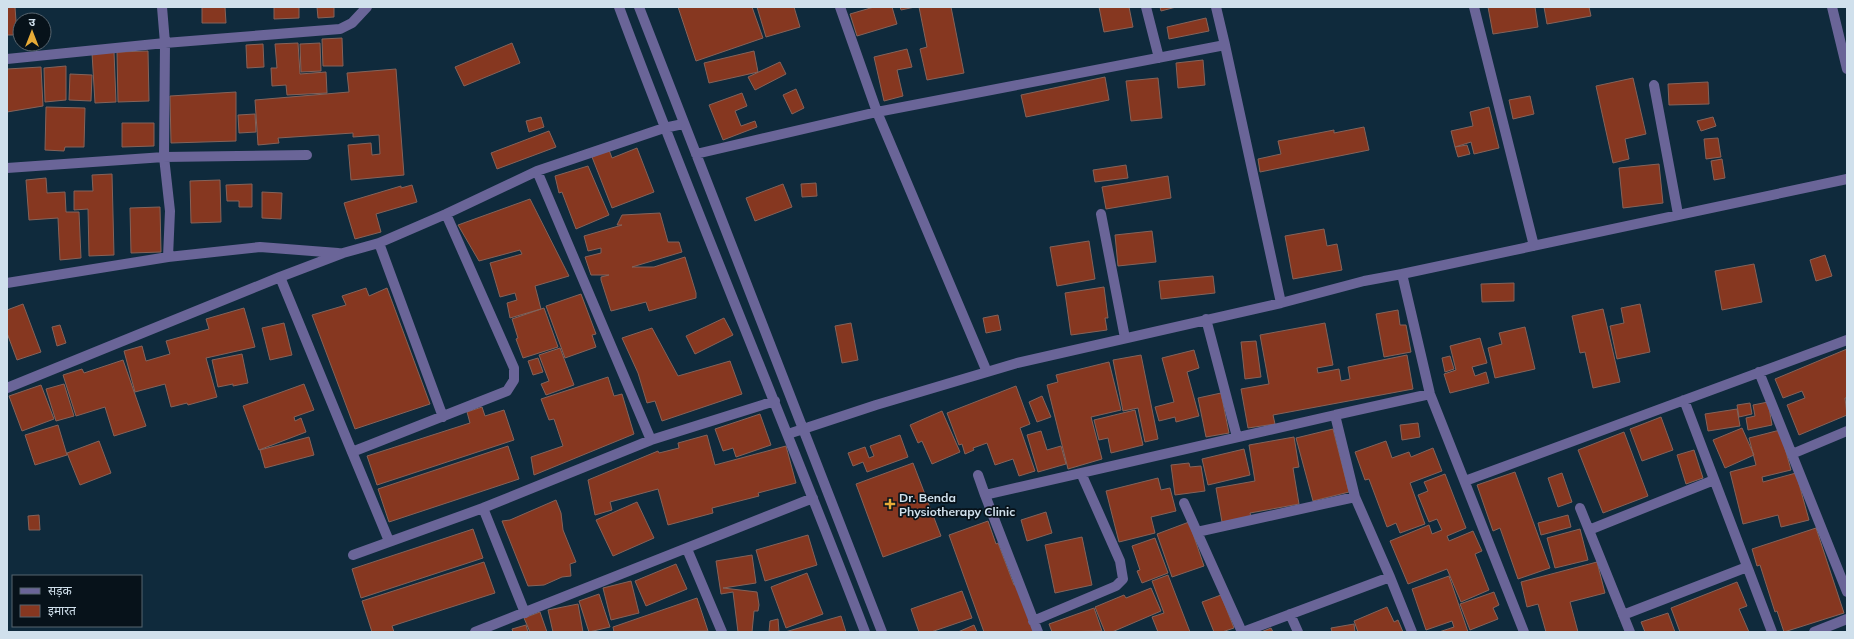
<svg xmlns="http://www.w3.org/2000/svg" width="1854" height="639" viewBox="0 0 1854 639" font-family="Mulish,'Noto Sans Devanagari',sans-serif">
<rect width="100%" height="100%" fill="#0f2a3c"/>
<path fill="#863720" stroke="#85635a" d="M7 7H15L17 35H7Z
M202 7H225L226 23H202Z
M274 7H299V18L274 19Z
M317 7H334V17L318 18Z
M678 7H752L763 38 696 61Z
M757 7H794L800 27 766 37Z
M874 7H892L897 24 857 36 850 14Z
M900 7H915L901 10Z
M919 7H951L964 73 927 80 920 49 927 47Z
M1099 7H1129L1133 27 1104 32Z
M1160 7H1176L1161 11Z
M1488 7H1535L1538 27 1493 34Z
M1544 7H1589L1591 16 1547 24Z
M1206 18 1209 31 1169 39 1167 27Z
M342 38 343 66H323L322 39Z
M298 43 300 74 326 72 327 93 287 95 286 85 272 86 271 68H277L275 44Z
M320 43 321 71 301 72 300 44Z
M512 43 520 63 464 86 455 67Z
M263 44 264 67 247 68 246 45Z
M907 49 912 67 897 70 903 96 884 101 874 57Z
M148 51 149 101 118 102 117 52Z
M754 51 758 72 709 83 704 63Z
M114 52 116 102 95 103 92 53Z
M1203 60 1205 85 1178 88 1176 63Z
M780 62 786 74 755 90 748 77Z
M66 66V100L45 102 44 68Z
M41 67 43 106 7 112V69Z
M396 69 404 175 351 180 348 145 371 143 372 155 380 154 379 135 353 137V133L278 138 279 143 258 145 255 100 349 92 347 73Z
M70 74 92 75 91 101 69 100Z
M1105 77 1109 100 1026 117 1021 95Z
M1158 78 1162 118 1131 121 1126 81Z
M1633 78 1646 134 1625 139 1629 159 1613 163 1596 86Z
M1708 82 1709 104 1669 105 1668 84Z
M796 89 804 108 792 114 783 95Z
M236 92V141L171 143 170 96Z
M742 93 747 106 735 111 741 126 755 121 757 127 723 140 709 105Z
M1530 96 1534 114 1513 119 1509 100Z
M46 107 85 108 84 147H65L64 151 45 150Z
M1489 107 1499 148 1474 154 1471 142 1455 147 1451 131 1473 126 1470 112Z
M255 114 256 132 239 133 238 115Z
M541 117 544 127 529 132 526 121Z
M1713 117 1716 126 1701 131 1697 121Z
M122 123H154V146L122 147Z
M1364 127 1369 150 1260 172 1258 159 1281 154 1278 141 1334 130V133Z
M549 131 556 147 497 169 491 153Z
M1718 138 1721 157 1706 159 1704 139Z
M1467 145 1470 154 1458 157 1455 147Z
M637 148 654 192 612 208 592 157 609 150 612 158Z
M1722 159 1725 178 1714 180 1711 161Z
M1659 164 1663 203 1623 208 1619 168Z
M1126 165 1128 178 1095 182 1093 170Z
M588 166 609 215 576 229 562 192 559 193 555 176Z
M112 174 114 255 89 256 88 209 74 210V191H93L92 175Z
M1168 176 1171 198 1106 209 1102 187Z
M46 178 47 193 65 192 66 212H79L81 258 60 260 58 218 29 220 26 180Z
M220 180 221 222 191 223 190 181Z
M816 183 817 196 802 197 801 184Z
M252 184V207H239V201H227L226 185Z
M783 184 792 207 755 221 746 198Z
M412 185 417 202 376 214 381 232 355 239 344 203 401 186V188Z
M262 192 282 193 281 219 262 218Z
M530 199 569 276 535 286 541 309 510 318 507 303 517 300 515 293 500 297 490 263 522 254 520 250 479 261 458 225Z
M160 207 161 252 131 253 130 208Z
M660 213 668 242H679L682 252 632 267H654L685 257 696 293V298L649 311 646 302 611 311 601 280V277L609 275H591L585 257 601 253V248L588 251 584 236 622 225H617L622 215Z
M1324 229 1327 246 1337 244 1342 270 1293 279 1285 236Z
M1152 231 1156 262 1118 266 1115 235Z
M1089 241 1095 279 1057 286 1050 247Z
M1825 255 1832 276 1816 281 1810 260Z
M1754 264 1762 302 1722 310 1715 271Z
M1213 276 1215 293 1161 299 1159 281Z
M1514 283V301L1482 302 1481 284Z
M1104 287 1108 318H1105L1107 330 1071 335 1065 293Z
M366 288 369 296 387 288 430 404 355 429 312 315 346 305 342 296Z
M581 294 596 334 592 335 596 347 565 358 546 306Z
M23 304 41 352 17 360 7 333V310Z
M1640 304 1650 352 1617 359 1610 326 1624 323 1621 308Z
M244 308 255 347 206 358 217 397 188 405 187 403 171 407 165 384 135 392 124 351 142 346 146 361 170 354 166 341 209 329 206 319Z
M544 308 558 347 523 358 516 339 518 338 512 319Z
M1603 309 1620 382 1593 388 1585 352 1580 353 1572 316Z
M1398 310 1400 325H1406L1411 352 1384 357 1376 314Z
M998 315 1001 330 986 333 983 318Z
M724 318 733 335 695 354 686 336Z
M284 323 292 355 270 360 262 328Z
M851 323 858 360 842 363 835 326Z
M1325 323 1333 365 1317 368 1318 373 1339 369 1341 381 1350 379 1348 367 1407 355 1413 389 1273 415 1275 424 1248 428 1241 389 1269 384 1260 335Z
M60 325 66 343 57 346 52 327Z
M1525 327 1535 369 1495 378 1488 348 1502 344 1499 333Z
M652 328 678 376 730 361 742 394 662 421 655 401 647 403 638 373 622 338Z
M1480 338 1487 363 1472 367 1475 376 1486 372 1489 383 1450 393 1444 374 1456 370 1450 346Z
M1256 341 1261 377 1245 379 1241 342Z
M560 348 574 385 546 395 541 384 549 381 539 355Z
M1847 349V398H1845L1847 415 1799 435 1787 405 1805 398 1802 391 1783 398 1775 379Z
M1194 350 1199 368 1187 372 1199 416 1176 422 1175 417 1159 421 1155 407 1174 402 1162 358Z
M242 354 248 383 233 386V384L218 387 212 360Z
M1141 355 1158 439 1145 442 1138 408 1123 411 1113 360Z
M1450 356 1454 369 1445 372 1442 358Z
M538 358 543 372 533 375 528 361Z
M123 360 146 426 114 436 105 407 76 416 63 375 82 369 84 373Z
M1109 362 1121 410 1091 417 1102 459 1068 469 1047 385 1058 382 1056 375Z
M608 377 614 396 622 394 634 434 534 475 531 457 563 446 554 419 549 420 541 399Z
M64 384 74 416 56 421 46 389Z
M304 384 314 410 294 417 295 421 301 418 306 432 259 450 243 406Z
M41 385 54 419 22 431 9 396Z
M1016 386 1030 424 1020 428 1035 471 1019 476 1013 459 995 465 987 443 973 448 974 450 965 454 962 444 959 445 947 413Z
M1221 393 1229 433 1206 437 1198 398Z
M1042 396 1051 417 1037 422 1029 402Z
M1768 402 1772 425 1748 430 1746 418 1755 416 1753 405Z
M1750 403 1752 414 1739 417 1737 405Z
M482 407 485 416 504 410 514 440 377 485 367 456 470 423 467 412Z
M1737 409 1740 426 1708 431 1705 414Z
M1135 410 1143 445 1111 453 1108 438 1099 440 1094 420Z
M942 411 960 452 932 464 922 441 918 443 910 425Z
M760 414 771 445 736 457 733 448 723 451 715 429Z
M1661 417 1673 450 1642 461 1630 429Z
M1418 423 1420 437 1402 440 1400 425Z
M58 425 67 455 35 465 25 435Z
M1742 428 1754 455 1725 468 1713 440Z
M1333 429 1349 492 1313 501 1296 438Z
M1780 430 1791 470 1762 477 1763 482 1796 473 1809 520 1781 527 1778 515 1743 524 1730 472 1756 465 1749 438Z
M1041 431 1047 450 1061 446 1066 464 1038 472 1027 435Z
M1624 432 1648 496 1603 513 1578 450Z
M707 435 715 465 786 446 796 483 758 493 759 496 712 508 713 513 668 525 658 489 610 502 612 510 595 515 588 480 658 451 659 453 679 448 678 443Z
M900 435 908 457 867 472 863 462 853 466 848 453 865 447 869 458 874 456 870 446Z
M309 437 314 455 265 468 260 450Z
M1294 437 1299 467 1293 468 1299 504 1250 513 1251 517 1222 522 1216 488 1255 481 1249 445Z
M99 441 111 473 80 485 67 453Z
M1386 441 1392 458 1409 452 1411 457 1433 448 1442 471 1410 483 1425 524 1400 533 1396 523 1387 527 1369 479 1365 480 1355 452Z
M508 446 519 479 389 522 378 489Z
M1244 449 1250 475 1208 485 1202 459Z
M1694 450 1703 478 1686 484 1677 455Z
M913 463 941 536 883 557 856 484Z
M1189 463 1190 467 1201 466 1205 491 1175 495 1171 465Z
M1515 472 1550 568 1518 579 1500 528 1493 531 1477 485Z
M1562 473 1572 502 1558 507 1548 478Z
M1445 474 1466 528 1447 536 1449 541 1473 531 1482 551 1475 554 1489 590 1461 602 1447 569 1408 584 1390 541 1429 525 1432 534 1442 530 1437 519 1429 522 1418 495 1428 491 1424 482Z
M1158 478 1161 490 1170 488 1176 511 1151 517 1155 533 1119 542 1106 491Z
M556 500 561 513 563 530 576 562 570 564 571 576 562 577 544 585 528 586 502 521 510 520Z
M637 502 654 538 613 556 596 520Z
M1046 512 1052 533 1027 541 1021 520Z
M39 515 40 530H29L28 516Z
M1568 515 1571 527 1541 535 1538 523Z
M988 521 996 544 998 543 1014 585 1018 584 1035 632H984L949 535Z
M1189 522 1204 566 1172 577 1157 534Z
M1816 528 1844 613 1784 632 1777 611 1775 612 1760 565 1757 566 1752 549Z
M473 529 483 558 361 598 352 569Z
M1580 529 1588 560 1555 568 1547 538Z
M808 535 817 565 765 581 756 550Z
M1082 537 1092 585 1055 593 1045 545Z
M1155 538 1168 573 1142 583 1137 571 1140 570 1132 546Z
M752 555 756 583 723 588 757 592 759 605 758 611H754L752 632H738L733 592 721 594 716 561Z
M484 562 495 593 392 626 394 632H372L362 601Z
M1597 562 1605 593 1570 602 1578 632H1546L1538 604 1527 607 1521 582Z
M676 564 687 589 646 606 635 581Z
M807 573 823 614 786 628 771 587Z
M1168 575 1190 632H1158L1152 617 1164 613 1152 581Z
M1449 576 1468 632H1439L1454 627 1452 621 1426 630 1412 589Z
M631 581 639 613 611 620 603 588Z
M1737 582 1747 606 1739 609 1749 632H1680L1671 608Z
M1151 588 1161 611 1112 632H1105L1095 607 1124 595 1126 598Z
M962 591 972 618 931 632H919L911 609Z
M1494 592 1499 605 1493 608 1498 619 1470 630 1460 604Z
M599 594 610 627 589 632 579 601Z
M1221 595 1234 628 1222 632H1214L1202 602Z
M697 598 708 631 614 632 613 627Z
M578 604 583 632H553L548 610Z
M1387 607 1394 622 1398 620 1403 632H1358L1354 621Z
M1094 608 1102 631 1052 632 1049 624Z
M540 612 547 632H530L524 618Z
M1668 613 1675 632H1645L1641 622Z
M841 616 846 632H785Z
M778 619 779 632H769L770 621Z
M1354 624 1355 632H1332L1331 628Z
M526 625 528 632H513L512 629Z
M974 625 977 632H958Z
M1271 628 1273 632H1261Z"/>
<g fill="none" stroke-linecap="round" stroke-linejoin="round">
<path stroke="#6a6598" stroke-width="10" d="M162 7 165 43 164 157 170 211 168 257
M619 7C697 217 785 423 865 632
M639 7 882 632
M840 7 877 112 987 372
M1146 7 1159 58
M1216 7 1225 45
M1474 7 1534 246
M1832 7 1847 69
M7 59 165 43 340 29 352 23 367 7
M1654 85 1678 214
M696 154 877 112 1225 45 1281 303
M7 168 164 157 307 155
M537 171 651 440
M1101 214 1125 338
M379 243 443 417
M1402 274 1847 179
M280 277 352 452
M7 283 168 257 260 247 338 253
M1206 319 1237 437
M1759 372 1847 592
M7 388 280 277 343 253 379 243 446 214 537 171 664 128 683 124
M1684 400 1772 632
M788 434 876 405 1017 363 1281 303 1364 281 1402 274 1430 394 1524 632
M1792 454 1847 431
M978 475 985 495
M1465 481 1847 340
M1184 503 1242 632
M483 508 525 613
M1580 508 1630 632
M1589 530 1714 480
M1197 532 1355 497
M389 541 352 452 507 391 514 380V368L446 214
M687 549 722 632
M353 555 483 508 651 440 775 401
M1390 577 1412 632
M1290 614 1298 632
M1623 615 1747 567
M1033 621 1116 586 1123 579 1120 561 1081 473
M475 632 813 498
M1038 632 985 495 1335 415
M1243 632 1390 577 1355 497 1335 415 1430 394
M1814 632 1847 619"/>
</g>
<path fill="#e8ab37" stroke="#07121a" stroke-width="1.5" d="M888 498h4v4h4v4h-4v4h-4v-4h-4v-4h4z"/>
<g text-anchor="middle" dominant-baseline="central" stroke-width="3.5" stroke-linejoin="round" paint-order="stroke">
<g font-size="12" font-weight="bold" fill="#d0e0ec" stroke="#07121a" text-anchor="start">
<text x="899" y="497">Dr. Benda<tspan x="899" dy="14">Physiotherapy Clinic</tspan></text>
</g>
</g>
<rect width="1854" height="639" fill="none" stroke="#d0e0ec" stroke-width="16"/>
<rect x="12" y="575" width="130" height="52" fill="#07121a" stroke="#57646e"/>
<rect x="20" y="588" width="20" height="6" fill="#6a6598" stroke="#57646e"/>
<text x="48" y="595" font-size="12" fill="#d0e0ec">सड़क</text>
<rect x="20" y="605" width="20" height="12" fill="#863720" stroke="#57646e"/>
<text x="48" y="615" font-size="12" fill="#d0e0ec">इमारत</text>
<g transform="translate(32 32)"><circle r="19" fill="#07121a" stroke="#57646e"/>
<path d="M0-3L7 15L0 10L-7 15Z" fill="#e8ab37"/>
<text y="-6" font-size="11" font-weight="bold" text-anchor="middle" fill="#d0e0ec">उ</text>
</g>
</svg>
